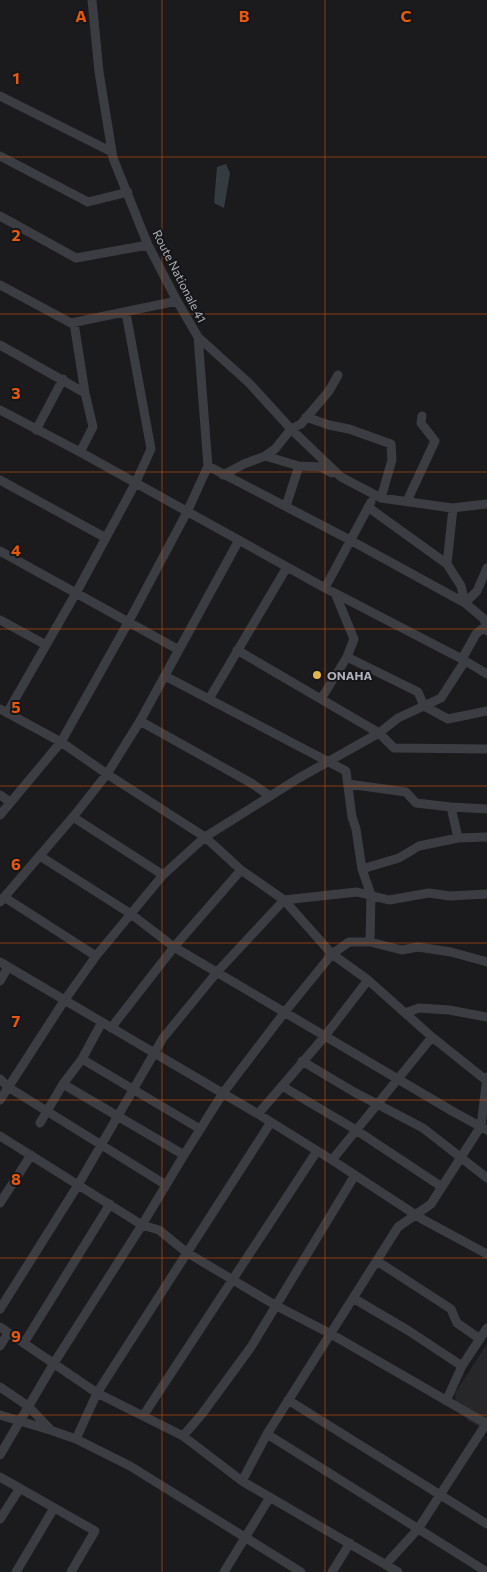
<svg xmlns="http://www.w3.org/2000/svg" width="487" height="1572" viewBox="0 0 487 1572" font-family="Commissioner,sans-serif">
<rect width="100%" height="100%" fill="#1b1b1d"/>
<path fill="#27272a" d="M487 1344V1431L469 1421 456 1406 455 1393Z"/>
<path fill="#343c42" d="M226 164 230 173 224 208 214 203 217 167Z"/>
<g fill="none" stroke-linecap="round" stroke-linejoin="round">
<path stroke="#3c3d42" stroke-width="9" d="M92 0 99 72 113 158 148 245 177 301 198 337 249 383 291 429 341 477 381 498 452 508 487 504
M0 96 112 152
M0 156 88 202 128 192
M0 216 76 258 148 245
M0 285 71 323 177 301
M74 323 85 393 93 427 80 452
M0 345 85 393
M0 410 80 452 325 588 462 659 487 674
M306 417 329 425 349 429 391 444 392 460 381 498
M36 430 63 379
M265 456 299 466 321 467 332 473
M208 466 350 540 465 603 484 619 487 631
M223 475 244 464 265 456 275 449 291 429 301 424 329 391 338 375
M0 480 106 538
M407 501 435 441 421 423 422 416
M286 506 299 466
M368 507 447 564 461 586 465 603
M0 551 179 650
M447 564 453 508
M325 588 371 502
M465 603 477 591 487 568
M0 620 46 645
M237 650 379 733 394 748 487 749
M347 657 418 692 424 706 448 719 487 711
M462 659 476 634 487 625
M165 676 346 771 352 817 356 829 362 869 371 895 370 942
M209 699 287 567
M321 699 347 657 354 639 335 593
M0 709 61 742 107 774 205 837 241 870 284 900 332 954 368 980 432 1037 487 1081
M7 713 76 593 135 484 151 449 126 313
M140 721 251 783 270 796
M348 784 406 792 416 803 451 807 487 809
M0 795 10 802
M451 807 458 838
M0 815 61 742 129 621 187 512 208 466 198 337
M73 817 163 875
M40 856 131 914 174 947 452 1111 487 1130
M362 869 399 858 419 846 458 838 487 837
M4 897 96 956
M0 902 73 817 107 774 140 721 239 540
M0 962 258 1114 332 1160 422 1219 487 1254
M0 981 8 967
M405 1013 419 1008 449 1010 487 1017
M111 1028 174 947 241 870
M82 1059 200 1129
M302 1061 354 1092 423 1128 487 1178
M0 1079 8 1087 166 1185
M63 1084 184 1155
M282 1086 356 1130 442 1187
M0 1100 64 1001 96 956 163 875 205 837 299 778 379 733 398 718 441 698 465 661
M258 1114 325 1036 368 980
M40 1123 63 1084 82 1059 102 1022
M0 1136 142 1225 159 1230 186 1252 233 1280 275 1305 331 1334 487 1424
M332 1160 432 1037
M0 1203 31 1155
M377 1261 451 1309 457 1323 480 1339
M353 1298 409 1331 462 1366
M0 1309 78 1185 163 1038 218 971 284 900 357 892 389 900 429 893 450 896 487 894
M0 1327 97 1393 183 1436 242 1481 398 1572
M24 1343 110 1204
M0 1346 8 1333
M0 1387 28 1406 50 1429
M288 1400 487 1524
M446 1401 462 1366 487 1328
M0 1415 50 1430 76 1439 130 1466 301 1572
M143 1416 317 1151
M267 1434 487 1572
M183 1436 202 1414 251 1347 355 1175
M76 1439 97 1393 271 1122
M0 1455 54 1363 142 1225 184 1155 223 1093 284 1013 332 954 349 942H370L402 950 418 947 451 952 487 962
M0 1477 95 1531 71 1572
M242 1481 267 1434 398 1227 431 1204 481 1126 487 1077
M0 1519 20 1488
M386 1564 418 1529 486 1424
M16 1572 54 1508
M224 1572 270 1497
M332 1572 350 1543"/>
</g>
<path fill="none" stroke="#e8590c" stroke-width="1" stroke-opacity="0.55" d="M162 0V1572M325 0V1572M0 157H487M0 314H487M0 472H487M0 629H487M0 786H487M0 943H487M0 1100H487M0 1258H487M0 1415H487"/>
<circle fill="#e3b14d" stroke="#161618" stroke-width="2" cx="317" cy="675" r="5"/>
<g text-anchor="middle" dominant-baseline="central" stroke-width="4" stroke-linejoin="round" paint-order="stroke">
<g font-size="12" fill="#afb2bb" stroke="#161618">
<text transform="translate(180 276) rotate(63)">Route Nationale 41</text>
</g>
<g font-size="12" font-weight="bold" fill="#afb2bb" stroke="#161618" text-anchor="start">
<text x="327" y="675">ONAHA</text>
</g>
</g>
<g font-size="16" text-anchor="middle" font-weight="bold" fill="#e8590c" stroke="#161618" stroke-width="4" stroke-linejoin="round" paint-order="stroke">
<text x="81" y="22">A</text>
<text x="244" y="22">B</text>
<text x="406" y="22">C</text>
<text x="16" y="84">1</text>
<text x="16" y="241">2</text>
<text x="16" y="399">3</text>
<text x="16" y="556">4</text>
<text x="16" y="713">5</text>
<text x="16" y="870">6</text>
<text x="16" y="1027">7</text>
<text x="16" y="1185">8</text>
<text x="16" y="1342">9</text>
</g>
</svg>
